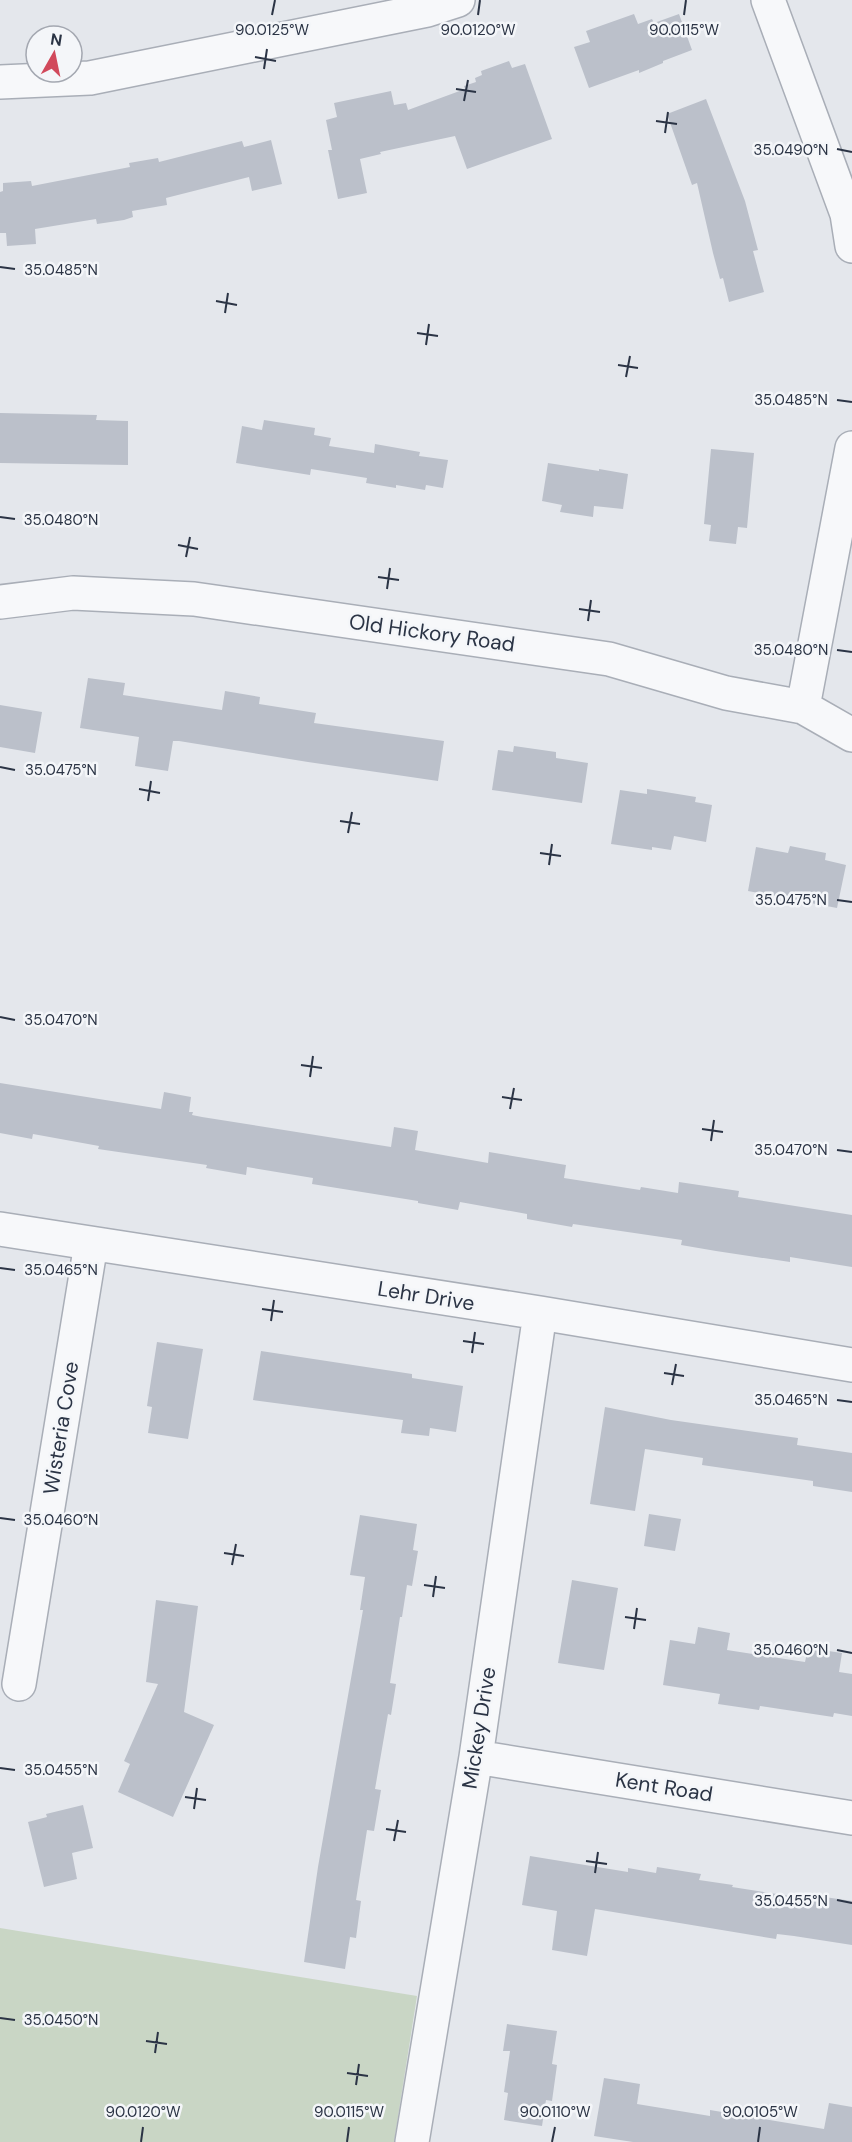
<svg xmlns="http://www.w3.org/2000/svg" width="852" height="2142" viewBox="0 0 852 2142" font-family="'DM Sans',sans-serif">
<rect width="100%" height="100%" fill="#e4e7ec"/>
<path fill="#c9d6c5" d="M0 1928 417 1996 394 2142H0Z"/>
<path fill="#bbc0ca" d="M634 14 638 24 652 19 654 23 679 14 692 50 663 61V63L639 73V70L589 88 574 47 590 42 586 31Z
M509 61 512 68 525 64 552 139 467 169 455 136 380 152 381 154 360 159 367 193 338 199 328 150H332L326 120 337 117 334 103 391 91 394 105 406 103 408 110 465 89 464 86 476 82 475 78 482 75 481 71Z
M706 99 745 201 758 250 753 251 764 292 729 302 723 278 720 279 713 253 697 183 692 185 667 114Z
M271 140 282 184 252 191 249 177 166 198 167 205 132 211 133 217 124 220 97 224 96 219 35 229 36 244 7 246 6 233H0V192L3 191V183L31 181 32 186 130 167 129 163 158 158 159 162 242 141 244 147Z
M0 413 97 415 96 420 128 421V465L0 463Z
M264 420 315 428 314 435 331 438 329 446 374 453 375 444 420 452 419 456 448 460 443 488 426 485 425 490 396 485V488L366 483 367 478 311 469 310 475 236 463 242 426 262 430Z
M711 449 754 453 747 528 738 527 736 544 709 541 711 525 704 524Z
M548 463 599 471V469L628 474 623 509 594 506 593 517 560 512 562 505 542 501Z
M88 678 125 683 123 695 222 710 225 691 260 697 259 704 316 713 314 723 444 741 438 781 308 762 179 741H173L168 771 135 766 139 737 80 728Z
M0 705 42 712 35 753 0 747Z
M514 746 556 752V758L588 763 582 803 492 790 498 750 513 752Z
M647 789 696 797 695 802 712 805 706 842 674 836 671 850 652 847V850L611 844 620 790 647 794Z
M790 846 826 853 825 860 846 865 837 908 748 891 756 847 788 853Z
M0 1083 161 1109 164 1092 191 1097 189 1112H193L192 1115 202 1117 391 1147 394 1127 418 1131 415 1150 488 1163 489 1152 566 1165 564 1178 640 1190 641 1187 678 1193 679 1182 739 1191 738 1197 852 1215V1267L790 1257V1262L716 1251 681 1245 682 1240 573 1224 572 1227 527 1219V1214L460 1202 458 1210 418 1203V1201L312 1184 313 1178 247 1167 246 1175 206 1168 207 1165 98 1149 99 1146 33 1134 32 1139 0 1133Z
M157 1342 203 1349 188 1439 148 1433 152 1407 147 1406Z
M261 1351 412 1374V1378L463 1386 456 1432 430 1428 429 1436 401 1433 403 1420 253 1400Z
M605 1407 671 1420 798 1438 797 1445 852 1453V1492L813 1486V1481L702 1465 703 1458 645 1449 635 1511 590 1504Z
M649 1514 681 1519 675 1551 644 1546Z
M360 1515 417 1524 413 1550 418 1551 412 1586 407 1585 402 1617H400L390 1683 396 1684 391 1715 388 1714 375 1789 381 1790 374 1831 367 1830 356 1900 361 1901 356 1938 350 1937 345 1969 304 1962 318 1867 363 1610H360L365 1577 350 1575Z
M572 1580 618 1588 604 1670 558 1663Z
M156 1600 198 1606 184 1712 214 1725 173 1817 118 1792 130 1764 124 1761 158 1684 146 1682Z
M698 1627 730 1633 727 1650 805 1662 808 1648 842 1653 839 1672 852 1674V1716L834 1713 833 1717 760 1706 759 1710 718 1704 720 1694 663 1685 670 1640 695 1644Z
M83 1805 93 1848 72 1853 77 1879 44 1887 28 1822 47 1817 46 1814Z
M530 1856 628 1872V1868L656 1873 657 1867 701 1874 699 1880 733 1885 732 1887 803 1898 804 1894 852 1901V1945L794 1936 777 1934 776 1939 595 1909 587 1956 552 1950 557 1911 522 1905Z
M507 2024 557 2031 552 2064 557 2065 552 2101 546 2100 542 2126 504 2120 508 2093 504 2092 510 2051H503Z
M604 2078 640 2084 637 2104 710 2116V2110L824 2129 829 2103 852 2107V2142H633L594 2136Z"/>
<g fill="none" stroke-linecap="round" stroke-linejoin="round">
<g stroke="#a9aeb7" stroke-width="36">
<path id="minor" d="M768 0 847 214 852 246
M0 82 90 78 427 10 458 0
M0 602 73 593 194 599 609 659 726 693 803 707 852 735
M803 707 852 448
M0 1229 540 1313 852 1365
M19 1684 91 1244
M476 1757 852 1818
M412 2142 476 1757 540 1313"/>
</g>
<use href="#minor" stroke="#f7f8fa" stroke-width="33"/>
</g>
<path fill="none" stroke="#2b3445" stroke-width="2" d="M272 15 275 0M478 15 480 0M684 15 686 0M255 57 276 61M264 69 267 49M456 89 476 92M464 101 468 80M656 121 677 124M665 133 668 112M837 149 852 152M0 267 15 269M216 301 237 305M225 313 228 293M417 333 438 336M426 345 429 324M618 365 638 368M626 377 630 356M837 400 852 402M0 517 15 519M178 545 198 549M186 557 190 537M378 577 399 580M387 589 390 568M579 609 600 612M588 621 591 600M837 650 852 652M0 767 15 770M139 789 160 793M148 801 151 781M340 821 360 824M348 833 352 812M540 853 561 856M549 865 552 844M837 900 852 902M0 1017 15 1020M301 1065 322 1068M310 1077 313 1056M502 1097 522 1100M510 1109 514 1088M702 1129 723 1132M711 1141 714 1120M837 1150 852 1152M0 1268 15 1270M262 1309 283 1312M271 1321 274 1300M463 1341 484 1344M472 1353 475 1332M664 1373 684 1376M672 1385 676 1364M837 1400 852 1402M0 1518 15 1520M224 1553 244 1556M232 1565 236 1544M424 1585 445 1588M433 1597 436 1576M625 1617 646 1620M634 1629 637 1608M837 1650 852 1653M0 1768 15 1770M185 1797 206 1800M194 1809 197 1788M386 1829 406 1832M394 1841 398 1820M586 1861 607 1864M595 1873 598 1852M837 1900 852 1903M0 2018 15 2020M146 2041 167 2044M155 2053 158 2032M347 2073 368 2076M356 2085 359 2064M141 2142 143 2127M347 2142 349 2127M552 2142 555 2127M758 2142 760 2127"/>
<g text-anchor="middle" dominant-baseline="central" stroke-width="5" stroke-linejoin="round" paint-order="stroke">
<g font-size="21" fill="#2b3445" stroke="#f4f6f9">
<text transform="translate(432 633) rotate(8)">Old Hickory Road</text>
<text transform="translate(426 1296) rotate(9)">Lehr Drive</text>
<text transform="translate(61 1428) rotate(-81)">Wisteria Cove</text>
<text transform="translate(479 1728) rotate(-81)">Mickey Drive</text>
<text transform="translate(664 1787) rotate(9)">Kent Road</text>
</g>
</g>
<g font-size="15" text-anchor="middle" fill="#2b3445" stroke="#f4f6f9" stroke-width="5" stroke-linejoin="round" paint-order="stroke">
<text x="272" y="35">90.0125°W</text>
<text x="478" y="35">90.0120°W</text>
<text x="684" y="35">90.0115°W</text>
<text x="791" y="155">35.0490°N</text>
<text x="61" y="275">35.0485°N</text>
<text x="791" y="405">35.0485°N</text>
<text x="61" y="525">35.0480°N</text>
<text x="791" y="655">35.0480°N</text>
<text x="61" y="775">35.0475°N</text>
<text x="791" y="905">35.0475°N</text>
<text x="61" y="1025">35.0470°N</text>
<text x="791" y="1155">35.0470°N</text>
<text x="61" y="1275">35.0465°N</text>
<text x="791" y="1405">35.0465°N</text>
<text x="61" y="1525">35.0460°N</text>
<text x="791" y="1655">35.0460°N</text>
<text x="61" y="1775">35.0455°N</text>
<text x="791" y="1906">35.0455°N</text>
<text x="61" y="2025">35.0450°N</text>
<text x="143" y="2117">90.0120°W</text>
<text x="349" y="2117">90.0115°W</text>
<text x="555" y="2117">90.0110°W</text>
<text x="760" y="2117">90.0105°W</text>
</g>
<g transform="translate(54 54) rotate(9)"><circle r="28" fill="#f4f6f9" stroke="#a4a8b1" stroke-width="1.5"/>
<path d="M0-4.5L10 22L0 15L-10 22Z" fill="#d1495b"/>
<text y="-9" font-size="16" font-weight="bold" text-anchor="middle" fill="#2b3445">N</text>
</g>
</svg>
